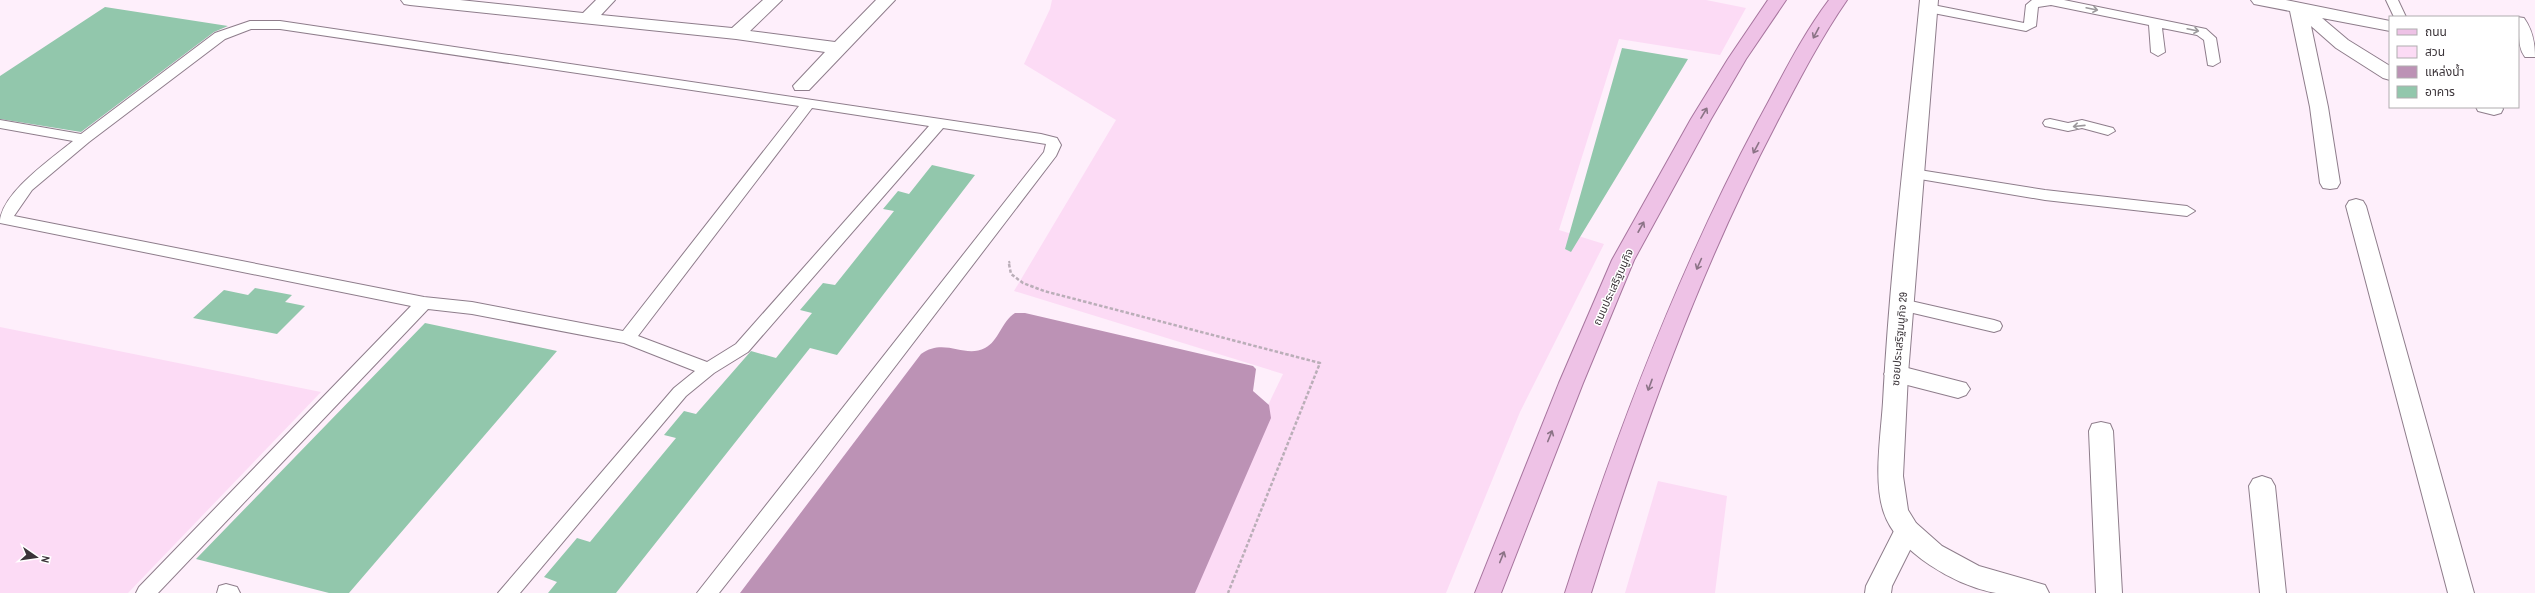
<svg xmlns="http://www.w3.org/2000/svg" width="2535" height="593" viewBox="0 0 2535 593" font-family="'Archivo Narrow','Noto Sans Thai',sans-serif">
<rect width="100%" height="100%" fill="#feeffb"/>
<path fill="#fcdbf5" d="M1052 0H1706L1746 8 1720 55 1619 39 1559 230 1604 244 1520 412 1446 593H1178L1283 374 1014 291 1116 120 1024 64 1050 9Z
M0 327 321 392 128 593H0Z
M1658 481 1727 496 1715 593H1625Z"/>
<path fill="#bc92b5" d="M1015 313H1025L1253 366 1256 369 1253 391 1269 405 1271 418 1195 593H740L921 354C945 337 964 359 985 348 999 341 1001 322 1015 313Z"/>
<path fill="#92c7ac" d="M105 7 228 26 214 32 81 132 0 119V76Z
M1622 48 1688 59 1571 252 1565 249Z
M932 165 975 175 837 355 810 348 616 593H548L557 582 544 577 577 538 590 542 676 438 664 435 684 411 696 414 751 351 776 358 812 313 800 310 823 283 835 285 894 211 883 209 898 191 909 194Z
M255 288 292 295 285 302 305 306 277 334 193 318 224 290 248 295Z
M425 323 557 351 349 593H329L196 559Z"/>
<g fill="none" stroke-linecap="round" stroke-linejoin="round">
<g stroke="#8e7d8b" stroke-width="2">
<path id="lane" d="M2032 0H2064L2206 29 2216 38 2220 62 2213 66 2208 65 2204 40 2197 35 2162 28 2165 52 2158 56 2151 52 2149 25 2051 5 2038 7 2036 26 2026 31 1928 12 1922 8 1928 4 2024 23 2026 5Z
M2386 0H2398L2406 17H2394Z
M250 21H280L1041 134 1057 138 1061 145 1056 156 816 470 719 593H697L1044 152 1046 144 943 128 748 352 714 373 686 396 520 593H498L674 388 695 371 624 343 472 314 428 309 158 593H136L139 587 411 306 0 223C0 194 51 159 73 141L0 128V120L81 134 215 33ZM251 29H280L799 106 623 331 472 302 424 297 14 216 32 190 89 142 225 39ZM812 108 929 126 736 344 707 362 638 336Z
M2050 119 2068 123 2082 120 2113 128 2115 131 2108 135 2082 128 2068 131 2045 126 2043 123 2045 120Z
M1913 169 2045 190 2187 206 2195 211 2187 216 2045 200 1908 177 1906 174Z
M1902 299 1994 320 2000 322 2002 326 2000 330 1994 332 1896 309 1894 305 1896 301Z
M226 584 237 587 240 593H217L219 586Z"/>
</g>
<g stroke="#8e7d8b" stroke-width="2">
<path id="street" d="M401 0H460L583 13 596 0H615L601 15 732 28 763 0H782L750 31 835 42 876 0H895L809 90H795L793 86 825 52 736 39 410 5 404 4Z
M2251 0H2286L2390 21V31L2322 18 2348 40 2390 66V80L2383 78 2336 48 2311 26 2328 107 2340 183 2337 188 2330 189 2323 188 2320 183 2310 107 2290 11 2254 4Z
M2517 17 2524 18C2533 31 2535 43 2535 57H2525C2515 43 2522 28 2517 17Z
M2476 107H2502L2503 109 2501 113 2494 115 2478 111Z
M2356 199 2363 201 2366 206 2474 593H2448L2346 206 2349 201Z
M1896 365 1966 383 1970 389 1966 395 1958 398 1888 380 1884 374 1888 368Z
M2101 422 2110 424 2113 431 2122 593H2096L2089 431 2092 424Z
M2262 476 2271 479 2275 486 2286 593H2260L2249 486 2253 479Z
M1907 520 1916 523 1920 530 1892 586 1891 593H1865L1866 586 1898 523Z"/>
</g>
<g stroke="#8e7d8b" stroke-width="2">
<path id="secondary" d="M1920 0H1938L1908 374 1903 476 1908 510 1916 523 1942 546 1979 566 2045 585 2049 593C2032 593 2013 593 1996 593 1956 586 1897 552 1884 513 1873 482 1881 435 1883 402 1890 268 1907 134 1920 0Z"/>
</g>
<g stroke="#a7759e" stroke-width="2">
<path id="primary" d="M1768 0H1786L1746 59 1711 119 1634 260 1583 383 1501 593H1475L1559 383 1612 260 1691 119 1728 59Z
M1829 0H1847C1820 39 1798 82 1776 124 1698 273 1641 433 1591 593H1565C1617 431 1678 271 1758 121 1780 81 1801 37 1829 0Z"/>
</g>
<path stroke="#baaeb8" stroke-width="2" stroke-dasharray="2.5 1.5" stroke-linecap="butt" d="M1009 261 1010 265"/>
<path stroke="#baaeb8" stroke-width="2.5" stroke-dasharray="3.5 2" stroke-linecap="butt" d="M1009 264 1011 274 1023 283 1044 291 1320 363 1228 593"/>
<use href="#lane" fill="#fff" fill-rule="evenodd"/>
<use href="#street" fill="#fff" fill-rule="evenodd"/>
<use href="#secondary" fill="#fff" fill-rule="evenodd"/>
<use href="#primary" fill="#eec2e6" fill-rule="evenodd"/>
</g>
<defs><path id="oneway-shaft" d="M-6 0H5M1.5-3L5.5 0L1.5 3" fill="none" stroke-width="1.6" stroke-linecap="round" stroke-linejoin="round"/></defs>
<g stroke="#9c999c">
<use href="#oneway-shaft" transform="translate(2092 9) rotate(12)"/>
<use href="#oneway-shaft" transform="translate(2193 30) rotate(12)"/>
<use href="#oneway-shaft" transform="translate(2079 126) rotate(174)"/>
</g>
<g stroke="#8b7386">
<use href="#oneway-shaft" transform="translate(1816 33) rotate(118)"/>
<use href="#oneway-shaft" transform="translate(1704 113) rotate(-59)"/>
<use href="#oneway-shaft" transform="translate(1756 148) rotate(118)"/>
<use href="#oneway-shaft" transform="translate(1641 227) rotate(-61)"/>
<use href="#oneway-shaft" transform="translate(1699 264) rotate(114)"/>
<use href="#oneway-shaft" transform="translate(1650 385) rotate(110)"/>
<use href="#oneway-shaft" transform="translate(1550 436) rotate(-68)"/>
<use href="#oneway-shaft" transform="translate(1502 557) rotate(-68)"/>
</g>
<g text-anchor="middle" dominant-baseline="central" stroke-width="3" stroke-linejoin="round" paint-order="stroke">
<g font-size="11" fill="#3a3338" stroke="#fff">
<text transform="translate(1613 287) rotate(-66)">ถนนประเสริฐมนูกิจ</text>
<text transform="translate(1899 339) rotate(-85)">ซอยประเสริฐมนูกิจ 29</text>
</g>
</g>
<rect x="2389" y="16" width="130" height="92" fill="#ffffff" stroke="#b0adaf"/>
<rect x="2397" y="29" width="20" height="6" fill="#eec2e6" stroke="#b0adaf"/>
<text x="2425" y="36" font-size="12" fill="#3a3338">ถนน</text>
<rect x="2397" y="46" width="20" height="12" fill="#fcdbf5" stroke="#b0adaf"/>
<text x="2425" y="56" font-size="12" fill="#3a3338">สวน</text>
<rect x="2397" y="66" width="20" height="12" fill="#bc92b5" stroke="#b0adaf"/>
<text x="2425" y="76" font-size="12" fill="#3a3338">แหล่งน้ำ</text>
<rect x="2397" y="86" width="20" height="12" fill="#92c7ac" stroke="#b0adaf"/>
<text x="2425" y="96" font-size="12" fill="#3a3338">อาคาร</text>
<g transform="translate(36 557) rotate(103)" stroke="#ffffff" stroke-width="3" paint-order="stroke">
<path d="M0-3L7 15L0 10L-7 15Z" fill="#3a3338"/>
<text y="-6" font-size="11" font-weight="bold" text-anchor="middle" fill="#3a3338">N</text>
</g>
</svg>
